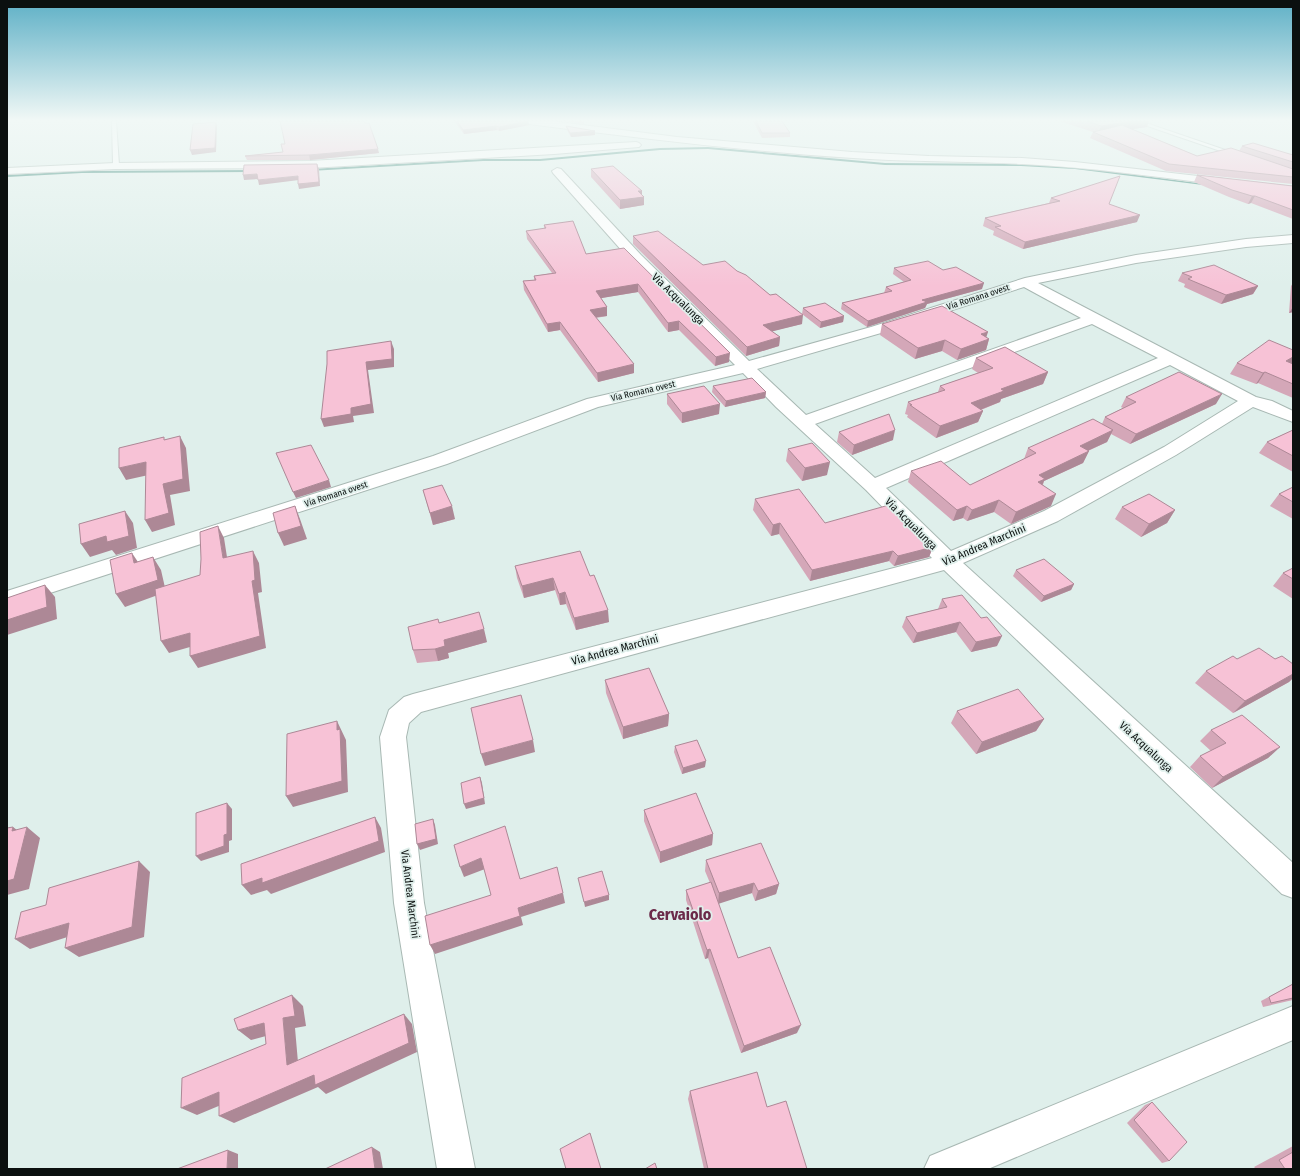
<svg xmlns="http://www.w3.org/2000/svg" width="1300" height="1176" viewBox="0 0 1300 1176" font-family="'Fira Sans Condensed',sans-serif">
<rect width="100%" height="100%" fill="#dfefeb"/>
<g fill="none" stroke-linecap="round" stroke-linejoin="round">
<path fill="#257b6b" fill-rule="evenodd" d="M708 147 885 163 1021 164 1075 167 1205 184 1203 185 1075 169 1021 166 885 165 708 149 660 150 540 161H483L310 171 308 170 310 169 483 159H540L660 148Z
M252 170 253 172 82 173 7 177V175L82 171Z"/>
<g stroke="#a8b8b3" stroke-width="2">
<path id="lane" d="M112 121H116L119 165 116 167 113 165Z
M1133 121H1140L1240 155 1235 156Z"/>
</g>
<g stroke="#a8b8b3" stroke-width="2">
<path id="street" d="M525 121H551L677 137 852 152 929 156 1022 158 1075 162 1224 179 1229 182 1224 185C1157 177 1089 167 1022 164 966 161 909 162 853 158 745 151 637 138 529 124Z
M636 142 639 143 641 145 639 147 554 154 310 168 115 169 7 174V168L115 163 310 161Z
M557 168 561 169 641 255 749 361 871 327 1025 278 1136 255 1246 239 1293 235V243L1246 247 1136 263 1038 283 1256 397 1272 401 1293 411V422L1253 407 1176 455 1058 521 963 563 1293 863V898L1282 894 944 570 421 712 409 723 406 737 424 903 475 1169H437L394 903 380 737 389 710 404 697 413 694 932 558 866 490 776 407 743 373 598 407 447 464 7 607V591L433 456 587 399 735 365 631 261 553 173 552 171ZM1024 287 1081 318 806 415 757 369 881 333ZM1092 324 1158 358 875 478 815 424ZM1170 365 1238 401 1164 447 1044 511 951 551 886 488Z
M1293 1006V1040L988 1169H924L930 1156Z"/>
</g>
<use href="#lane" fill="#fff" fill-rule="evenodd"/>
<use href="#street" fill="#fff" fill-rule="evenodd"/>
</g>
<path fill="#d4a7b8" d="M454 121H528L529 125 499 131 497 130 464 134Z
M564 121H584V124Z
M753 121H782L790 133V137L762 138Z
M1059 121H1149L1147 127 1132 129 1197 156 1239 151 1242 146 1293 155V184L1166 171 1090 138 1093 132Z
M566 126 595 131V135L571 137 567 130Z
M285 144 379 153 310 160H247L245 156 283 152Z
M591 169 644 205 620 209 591 177Z
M1197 175 1293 186V219L1251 203 1248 204 1229 197 1194 182Z
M1051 198 1109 204 1137 222 1023 249 993 235 994 231 983 226 985 218 1049 203Z
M544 225 586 254 624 248 729 362 715 366 679 330 668 332 638 292 601 298 607 307V316L596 318 634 373 598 382 560 330 548 332 524 290 523 281 534 280V276L552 273 527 239 526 231 544 229Z
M633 236 802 324 772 331 780 337 779 346 746 356 633 244Z
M894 268 943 270 982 289 927 304 925 308 867 327 841 309 842 303 884 293 886 287 904 282 893 274Z
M1182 273 1258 286 1253 294 1221 304 1184 287 1185 284 1178 281Z
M1293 283V312L1289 313 1291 286Z
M803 308 844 316 843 322 820 328 802 314Z
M882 324 986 337 989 339 986 350 957 360 942 351 915 359 880 335Z
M1293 350V361L1292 363 1293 364V398L1258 383 1256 384 1230 374 1237 363Z
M976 358 1048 372 1043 384 1001 399 1000 402 981 410 983 411 978 422 936 438 907 417 908 415 905 414 908 402 938 392 940 386 978 373 972 369Z
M713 386 766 392 765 398 725 407 712 392Z
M667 394 719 414 682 423 667 404Z
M1126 397 1216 404 1130 444 1111 434 1107 442 1088 451H1089L1083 463 1044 481 1043 485 1051 506 1011 524 994 512 967 521 963 518 953 521 908 482 911 471 970 485 1024 459 1028 448 1102 424 1105 417 1123 408 1121 407Z
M1293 430V472L1259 453 1267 442Z
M839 432 893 440 852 455 837 442Z
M788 449 827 475 802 481 786 461Z
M1293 487V519L1270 506 1279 494Z
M423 490 455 519 433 525Z
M755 499 825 523 933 547 929 557 894 566 889 561 810 581 779 534 771 536 753 510Z
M1122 507 1175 510 1167 523 1141 537 1115 519Z
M515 566 590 576 609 622 576 630 566 604 560 605 555 590 524 598 517 578Z
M1293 568V599L1273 586 1283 573Z
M1016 570 1074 584 1071 590 1041 602 1013 576Z
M942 599 981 618 997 646 971 652 956 632 913 643 902 627 906 617 938 609Z
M439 622 487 642 448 653 449 658 438 661 417 663 413 650Z
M1237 659H1275L1293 664V678L1289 682 1233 713 1195 683 1206 671Z
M605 680 669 714 668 726 623 739 606 693Z
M957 711 1044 719 1036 731 976 754 951 723Z
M1211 730 1280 747 1268 758 1212 788 1190 767 1200 756 1211 751 1200 741Z
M675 746 705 767 682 774 674 752Z
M644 810 713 834 712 845 660 863 644 821Z
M706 860 779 884 776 894 755 901 752 893 718 903 738 958 797 1033 741 1053 708 958 705 959 686 900V890L710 883 705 871Z
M1293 984V1000L1263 1007 1261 1001Z
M690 1091 767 1107 807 1169H704L688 1099Z
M1152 1102 1169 1161 1162 1163 1127 1123 1145 1105Z
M1293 1146V1169H1256L1254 1167Z"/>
<path fill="#ad8896" d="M528 121 529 125 499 131V127Z
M1135 121H1149L1147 127 1098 134 1101 126Z
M216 122 217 126 216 152 192 155 190 150Z
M496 126 497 130 464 134 463 130Z
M595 131V135L571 137 570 133Z
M378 149 379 153 310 160 309 155Z
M317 164 319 169 320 186 299 189 298 184Z
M257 174 259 179 244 180 243 175Z
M298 176 299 180 259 185 258 180Z
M638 191H642V197H644V205L620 209V200Z
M1252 196H1255L1251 203 1248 204Z
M1140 215 1137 222 1023 249 1025 242Z
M984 283 982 289 927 304 925 308 867 327 868 321 922 300Z
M638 284V292L596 299V291Z
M1258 286 1253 294 1221 304 1226 295Z
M607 307V316L590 318V310Z
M1293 307V312L1289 313Z
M803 315 802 324 762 334 763 325Z
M844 316 843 322 820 328 821 322Z
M679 321V330L668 332V323Z
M560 322V330L548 332 547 324Z
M988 332 985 341 989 339 986 350 957 360 961 349 981 334Z
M780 337 779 346 746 356 747 347Z
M945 340 942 351 915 359 918 348Z
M391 341 394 349V367L368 370 374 413 353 416 354 422 324 427 321 419 366 362Z
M730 353 729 362 715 366 716 357Z
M1292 353H1293V361L1290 366 1279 372Z
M634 364V373L598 382 597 373Z
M1048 372 1043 384 1001 399 1000 402 967 415 971 403 1001 389Z
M1265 372 1258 383 1256 384 1263 373Z
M766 392 765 398 725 407 726 401Z
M1222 394 1216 404 1130 444 1136 434Z
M720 404 719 414 682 423V413Z
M983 411 978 422 936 438 940 426Z
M895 430 893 440 852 455 854 445Z
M1113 430 1107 442 1074 457 1080 446Z
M180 436 186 448 190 491 170 495 175 525 152 532 145 520 163 484Z
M1089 451 1083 463 1044 481 1040 490 1033 494 1039 475Z
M146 462 153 474 126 480 119 468Z
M830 462 827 475 802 481 805 468Z
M329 480 331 487 296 498 293 492Z
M1056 494 1051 506 1011 524 1016 512Z
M999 500 994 512 967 521 972 510Z
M295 506 300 519 307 539 284 546 278 533Z
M452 506 455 519 433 525 430 513Z
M967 506 963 518 953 521 957 510Z
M1175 510 1167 523 1141 537 1149 524Z
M125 511 133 523 137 548 116 555 112 550 90 557 81 544Z
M780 523 779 534 771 536 773 525Z
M218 526 224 538 229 570 223 558Z
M933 547 929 557 894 566 898 556Z
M253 551 259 563 262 592 258 593 266 648 198 668 190 656 252 581Z
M893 551 889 561 810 581 812 570Z
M132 553 140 565 134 563Z
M153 557 161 570 166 592 125 607 116 594Z
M553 578 555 590 524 598 522 586Z
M1074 584 1071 590 1041 602 1044 596Z
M45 585 55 597 57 619 7 635V620Z
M565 592 566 604 560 605 559 594Z
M608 610 609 622 576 630 574 618Z
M960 622 956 632 913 643 917 633Z
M484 629 487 642 448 653 449 658 438 661 435 649 444 640Z
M190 633 197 645 169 653 161 641Z
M1002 636 997 646 971 652 976 642Z
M1293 674V678L1289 682 1233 713 1245 701Z
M669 714 668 726 623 739V727Z
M1044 719 1036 731 976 754 982 742Z
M337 721 346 740 348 792 293 807 286 796 337 730Z
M533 740 535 752 485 766 481 754Z
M1280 747 1268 758 1212 788 1223 777Z
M706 761 705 767 682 774 683 768Z
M480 777 482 783 485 804 466 809 464 804Z
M227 803 232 809V840L229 841V852L201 861 196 856 224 835Z
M375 817 381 828 385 852 271 894 267 890 251 895 242 885Z
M433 819 435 825 438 844 420 850 417 844Z
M13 827 25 836 27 827 40 838 29 889 7 895V881L12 831Z
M713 834 712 845 660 863V852Z
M481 858 485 869 464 877 460 867Z
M139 861 150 872 144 937 79 957 65 948Z
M754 883 752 893 718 904 719 893Z
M779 884 776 894 755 901 758 891Z
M563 893 565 903 521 917 523 925 435 954 430 945 518 908Z
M609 895V900L585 907 584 902Z
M69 923 83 932 30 949 15 939Z
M710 949 708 958 705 959 707 950Z
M292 995 303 1006 306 1026 295 1028 299 1074 287 1065 283 1018Z
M404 1014 412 1024 417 1052 326 1094 318 1087 234 1123 219 1116Z
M264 1023 277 1033 251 1040 238 1030Z
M801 1025 797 1033 741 1053 744 1046Z
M219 1092 233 1100 197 1115 181 1108Z
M372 1147 380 1152 383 1169H375Z
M228 1150 238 1154V1169H227Z"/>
<path fill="#f7c2d6" stroke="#ad8896" d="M280 121H364L365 123H369L378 149 309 155 245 156 283 152 281 144H285Z
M457 121H528L499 127 496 126 463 130Z
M756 121H782L790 133H762Z
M1087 121H1135L1101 126Z
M216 122 215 148 190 150 193 124Z
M1122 125 1197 156 1231 148 1293 169V177L1169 164 1093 132Z
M566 126 595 131 570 133Z
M1253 143 1293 155V162L1242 146Z
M317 164 319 182 298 184V176L258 180 257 174 243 175 244 165Z
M613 166 642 191H638L644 197 620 200 591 169Z
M1197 175 1293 186V210L1255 196H1252L1232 190Z
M1120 176 1109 204 1140 215 1025 242 995 227 1001 226 985 218 1060 201 1051 198Z
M573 221 586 254 624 248 730 353 716 357 679 321 668 323 638 284 596 291 607 307 590 310 634 364 597 373 560 322 547 324 523 281 536 280 534 276 556 273 526 231 546 228 544 225Z
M658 231 703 265 725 261 737 271 746 275 770 295 776 294 803 315 763 325 780 337 747 347 633 236Z
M928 261 943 270 956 267 984 283 922 300 927 302 868 321 842 303 892 291 886 287 911 280 894 268Z
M1214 265 1258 286 1226 295 1188 279 1192 277 1182 273Z
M825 303 844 316 821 322 803 308Z
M942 306 988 332 981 334 989 339 961 349 945 340 918 348 882 324Z
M1269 340 1293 350V353H1292L1293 354V357L1286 361 1293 364V384L1265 372 1263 373 1237 363Z
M391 341 392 359 366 362 371 404 351 408V414L321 419 327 364V351Z
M1005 347 1048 372 1001 389 1004 391 971 403 983 411 940 426 910 405H912L908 402 945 390 940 386 993 368 976 358Z
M1179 372 1222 394 1136 434 1105 417 1136 402 1126 397Z
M752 378 766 392 726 401 713 386Z
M704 386 720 404 682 413 667 394Z
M889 414 895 430 854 445 839 432Z
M1093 419 1113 430 1080 446 1089 451 1039 475 1045 479 1038 482 1056 494 1016 512 999 500 972 510 967 506 957 510 911 471 941 461 970 485 1036 453 1028 448Z
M1293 430V456L1267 442Z
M180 436 183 479 163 484 169 513 145 520 146 462 119 468V448L164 437V440Z
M812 443 830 462 805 468 788 449Z
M311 445 329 480 293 492 276 453Z
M442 485 452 506 430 513 423 490Z
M1293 487V502L1279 494Z
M799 489 825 523 889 505 933 547 898 556 893 551 812 570 780 523 773 525 755 499Z
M1149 494 1175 510 1149 524 1122 507Z
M295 506 301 526 278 533 273 513Z
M125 511 129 536 107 542 106 536 81 544 79 524Z
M218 526 223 558 253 551 255 580 252 581 260 636 190 656V633L161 641 155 589 200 575 201 559 200 532Z
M580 551 590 576 594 575 608 610 574 618 565 592 559 594 553 578 522 586 515 566Z
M132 553 134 563 153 557 158 580 116 594 110 560Z
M1044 559 1074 584 1044 596 1016 570Z
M1293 568V579L1283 573Z
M45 585 47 607 7 620V598Z
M962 595 981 618 987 617 1002 636 976 642 960 622 917 633 906 617 947 607 942 599Z
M479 612 484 629 444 640 445 646 435 649 413 650 408 627 438 619 439 623Z
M1259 648 1275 659 1282 656 1293 664V674L1245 701 1206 671 1233 656 1237 659Z
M649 668 669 714 623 727 605 680Z
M1018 689 1044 719 982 742 957 711Z
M521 695 533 740 481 754 471 708Z
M1242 715 1280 747 1223 777 1200 756 1226 743 1211 730Z
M337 721V730L340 729 342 781 286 796 287 734Z
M697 740 706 761 683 768 675 746Z
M480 777 484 798 464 804 461 783Z
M696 793 713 834 660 852 644 810Z
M227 803V834L224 835V846L196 856V813Z
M375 817 379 841 262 883V878L242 885 241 864Z
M433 819 436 839 417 844 415 824Z
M505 826 520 879 557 867 563 893 518 908 520 916 430 945 425 916 491 895 481 858 460 867 454 845Z
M13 827 12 831 27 827 14 879 7 881V828Z
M761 843 779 884 758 891 754 883 719 893 706 860Z
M139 861 132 927 65 948 69 923 15 939 21 912 46 905 49 888Z
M602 871 609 895 584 902 578 878Z
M711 882 738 958 770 947 801 1025 744 1046 710 949 707 950 686 890Z
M1293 984V998L1271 1003 1269 997Z
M292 995 295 1016 283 1018 287 1065 404 1014 409 1043 315 1085 314 1075 219 1116V1092L181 1108 182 1078 266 1044 264 1023 238 1030 234 1019Z
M757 1072 767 1107 786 1101 807 1169H708L690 1091Z
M1152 1102 1187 1142 1169 1161 1134 1120Z
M590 1133 601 1169H566L560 1149Z
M372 1147 375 1169H325Z
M228 1150 227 1169H177Z
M1293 1152V1169H1285L1279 1160Z
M655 1163 657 1169H645Z"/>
<linearGradient id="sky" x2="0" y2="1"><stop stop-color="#5eb0c6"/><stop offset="0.42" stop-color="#f1f8f6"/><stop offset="1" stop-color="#f1f8f6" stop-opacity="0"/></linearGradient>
<rect width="1300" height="286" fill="url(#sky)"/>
<g text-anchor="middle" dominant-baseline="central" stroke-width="3.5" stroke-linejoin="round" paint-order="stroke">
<g font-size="9" fill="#0b100f" stroke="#dfefeb">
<text transform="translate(978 297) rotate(-18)">Via Romana ovest</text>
<text transform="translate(643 391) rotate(-13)">Via Romana ovest</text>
<text transform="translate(336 494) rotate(-18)">Via Romana ovest</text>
</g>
<g font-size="11" fill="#0b100f" stroke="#dfefeb">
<text transform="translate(678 299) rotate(44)">Via Acqualunga</text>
<text transform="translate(911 524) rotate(45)">Via Acqualunga</text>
<text transform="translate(984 545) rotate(-23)">Via Andrea Marchini</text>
<text transform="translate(615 650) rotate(-15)">Via Andrea Marchini</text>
<text transform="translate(1146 747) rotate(43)">Via Acqualunga</text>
<text transform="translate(410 894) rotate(83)">Via Andrea Marchini</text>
</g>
<g font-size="16" font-weight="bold" fill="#6b2a49" stroke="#dfefeb">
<text x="680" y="914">Cervaiolo</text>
</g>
</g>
<rect width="1300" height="1176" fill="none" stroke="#0b100f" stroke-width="16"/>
</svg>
